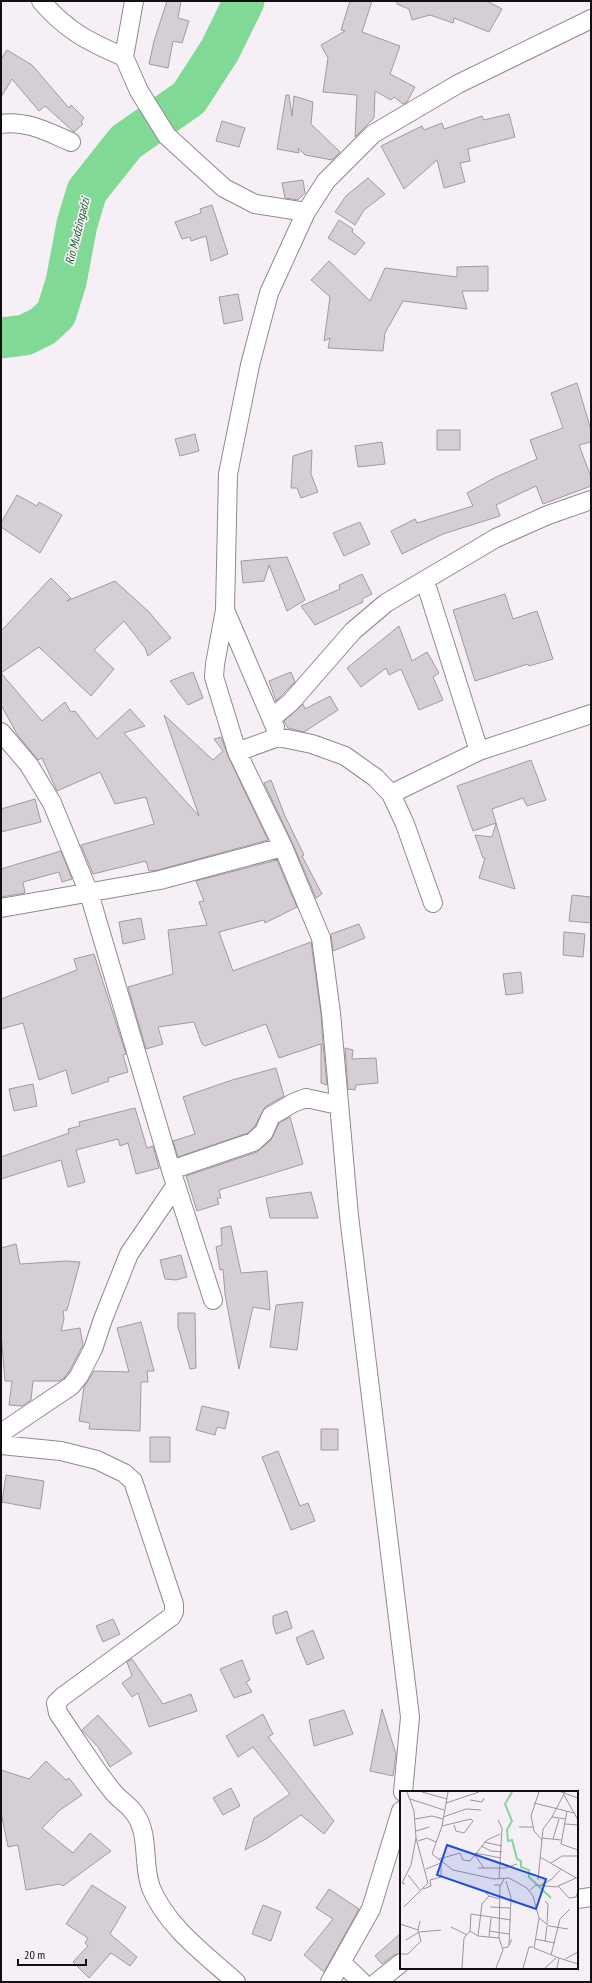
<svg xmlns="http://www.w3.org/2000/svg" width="592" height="1983" viewBox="0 0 592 1983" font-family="'PT Sans Narrow',sans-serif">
<rect width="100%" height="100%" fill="#f7eff6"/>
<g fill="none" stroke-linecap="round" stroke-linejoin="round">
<path stroke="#81d996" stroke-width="41" d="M1 338 25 335 43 326 56 314 66 282 77 224 87 191 126 142 189 98 220 50 244 1"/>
</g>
<path fill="#d6ced5" stroke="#a29aa1" d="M167 1H181L178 18 189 21 182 43 173 41 168 68 149 64 154 41Z
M350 1H372L362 32 400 46 390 74 415 87 407 102 403 104 394 97 391 100 375 91 374 118 355 137 357 95 323 92 328 58 321 45 345 31 341 30Z
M397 1H487L502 9 489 32 454 18 453 23 430 15 412 20 409 9 397 4Z
M7 50 32 65 69 108 71 105 84 118 81 122 83 124 74 132 45 106 39 111 12 79 1 97V59Z
M286 95H289L292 116 294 96 313 102 311 124 340 152 332 160 305 155 298 148 299 153 277 149Z
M509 114 515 137 468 149 470 161 460 163 465 182 444 188 437 160 404 189 381 146 422 126 424 130 442 123 444 129 482 116 484 120Z
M222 121 245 128 239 147 216 141Z
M368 178 385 194 364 210 355 225 335 212 346 196Z
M303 180 305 193 298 200 285 198 282 183Z
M212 205 228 254 211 261 206 236 191 241 190 237 182 239 175 222 201 213 200 209Z
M339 220 353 229 352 232 365 243 355 255 328 238Z
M329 261 370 301 385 268 457 277V267L488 266V291H462L467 309 403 301 385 333 383 351 328 348 330 338 324 341 330 297 311 280Z
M238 294 243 320 224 324 219 297Z
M577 383 591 430V442L579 445 591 477V486L543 504 536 486 496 505 500 516 443 534 402 554 391 531 415 519 417 523 473 506 467 493 496 477 537 459 530 440 563 428 551 393Z
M437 430H460V450H437Z
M195 434 199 451 180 456 175 439Z
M382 442 385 464 358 467 355 446Z
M312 450 311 474 318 492 301 498 297 488H291L293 456Z
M17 495 37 506 39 502 62 515 40 553 1 527V523Z
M360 522 370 544 344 556 333 533Z
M287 557 305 600 287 611 269 565 264 581 243 583 241 561Z
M362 574 372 594 362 599 363 602 315 625 301 606 340 589 339 585Z
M51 578 71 598 67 601 115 581 149 612 171 638 148 656 145 648 124 621 94 650 114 669 91 696 39 647 1 673V631Z
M505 594 513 619 537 611 553 659 529 666 528 664 475 681 453 610Z
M399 626 412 661 427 652 439 673 433 677 443 700 419 710 401 669 389 675 386 668 361 687 347 668Z
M193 672 203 698 188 705 170 681Z
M291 672 295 682 276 701 269 681Z
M1 673 42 721 65 702 71 712 75 711 97 739 130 709 145 726 124 733 199 816 164 715 213 760 223 751 214 739 221 737 228 756 268 840 158 870 149 871 146 861 93 874 81 845 154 824 146 797 115 804 100 772 57 791 42 758 38 760 17 734 1 705Z
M330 696 338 710 304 732 288 728 284 721 303 704 305 709Z
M531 760 546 800 527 806 523 798 492 809 515 889 479 878 485 858H483L475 835 492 837 496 823 473 831 457 786Z
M271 780 285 816 304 855 302 856 322 894 316 898 292 842 264 783Z
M35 799 41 822 1 832V809Z
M61 851 72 879 62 882 59 872 23 882 25 893 1 897V869Z
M277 860 297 907 265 923 264 920 219 932 233 971 311 942 321 1014 323 1044H322H323L327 1085 321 1083V1044L279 1058 266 1024 205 1046 202 1044 194 1022 158 1027 163 1044 146 1049 128 987 173 974 168 930 207 925 199 902 204 901 196 881Z
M572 895 591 897V923L569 921Z
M141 918 145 939 123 944 119 922Z
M359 924 365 938 333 951 331 934Z
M564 932 585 934 583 957 563 955Z
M94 954 126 1054 123 1055 128 1072 108 1078 109 1081 72 1094 66 1070 39 1080 23 1023 1 1029V999L77 970 74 959Z
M521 972 523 993 506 995 503 974Z
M345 1048 353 1050 352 1059 376 1058 378 1083 356 1085 355 1090 348 1089Z
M276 1068 284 1096 265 1107 255 1126 248 1133 178 1157 173 1141 195 1134 183 1097 232 1080Z
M33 1084 37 1106 14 1111 9 1089Z
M135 1108 147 1148 153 1146 159 1168 136 1174 128 1143 120 1146 118 1139 76 1150 85 1182 68 1187 61 1160 1 1179V1157L69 1133 68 1129 80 1126 79 1122Z
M290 1117 303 1164 219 1190 221 1198H217L219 1204 197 1211 186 1176 257 1152 271 1140 279 1123Z
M311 1192 318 1218H270L266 1198Z
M231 1226 241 1273 267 1271 270 1310 253 1307 239 1369 225 1294 223 1269 220 1270 216 1247 222 1245 221 1228Z
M16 1244 20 1264 66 1261 80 1262 67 1310 63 1311 64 1319 61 1331 80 1328 83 1345 70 1370 64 1378 59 1381H33L31 1400 22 1406 9 1405 12 1381H5L1 1333V1248Z
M181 1255 187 1277 176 1280 165 1279 160 1260Z
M303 1302 297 1350 270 1347 276 1305Z
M178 1313H195L196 1368 190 1369 178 1327Z
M141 1322 154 1371H147L148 1382H141L140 1431 89 1429 90 1423 79 1421 84 1387 94 1371 129 1372 117 1328Z
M202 1406 229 1412 225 1429 217 1427 215 1435 196 1430Z
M321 1429H338V1450H321Z
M150 1437H170V1462H150Z
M278 1451 300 1506 308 1503 315 1521 291 1530 262 1457Z
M6 1475 44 1481 40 1509 2 1502Z
M287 1611 292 1628 276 1634 273 1624V1616Z
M113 1619 120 1634 103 1642 96 1626Z
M313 1630 324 1658 307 1665 296 1638Z
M132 1659 163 1704 191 1694 197 1711 149 1727 138 1693 132 1697 122 1683 132 1676 127 1662Z
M242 1660 250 1680 246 1682 252 1692 234 1698 220 1669Z
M382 1709 396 1754 393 1776 370 1771Z
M344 1710 353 1734 314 1746 309 1720Z
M263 1714 273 1734 268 1737 334 1821 324 1834 301 1815 266 1839 245 1850 254 1818 290 1794 253 1747 238 1757 226 1736Z
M98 1715 132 1753 110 1767 98 1747 82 1730Z
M46 1761 66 1780 69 1778 82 1795 60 1810 42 1828 73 1853 90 1833 111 1851 63 1886 60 1884 26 1890 18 1845 8 1847 1 1812V1770L29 1779Z
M231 1788 240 1806 223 1815 213 1798Z
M92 1885 126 1907 110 1934 137 1957 130 1966 111 1953 89 1978 73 1962 88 1946 85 1943 88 1938 66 1924Z
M329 1889 359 1909 324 1972 304 1955 333 1919 316 1908Z
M263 1905 281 1912 271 1941 252 1934Z
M401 1933V1953L394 1955 382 1964 375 1956Z"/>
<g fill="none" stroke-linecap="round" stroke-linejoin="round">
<g stroke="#918990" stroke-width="20">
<path id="street" d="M41 1C67 31 89 42 124 57
M134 1 124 57 139 91 167 136 224 188 255 204 306 212
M1 124C26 120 48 132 71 142
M425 581 479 751
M225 610 275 727
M273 717 291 702 353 631 386 603 496 538 548 515 591 500
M1 732 29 765 52 803 89 893 171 1170 213 1300
M237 752 278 737 312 744 345 756 376 778 391 794 405 824 433 903
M391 794 479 751 591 714
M1 908 160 880 283 847
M171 1170 253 1142 264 1132 271 1116 293 1103 306 1098 338 1105
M1 1433 71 1386 79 1376 93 1349 103 1319 129 1254 176 1185
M1 1445 61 1451 97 1460 124 1473 133 1481 174 1604V1612L171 1617 62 1697 56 1703 58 1713C76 1739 93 1768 114 1793 120 1800 130 1806 135 1814 150 1835 142 1864 151 1888 167 1927 206 1955 236 1982
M403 1792 410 1717 349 1216 331 1013 321 938 283 847 237 752 214 677 215 664 225 610 228 474 250 365 269 293 306 212 326 181 373 134 458 84 591 19
M577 1899 591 1897
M342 1963 362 1982
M330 1982 371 1909 401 1811
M377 1982 401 1963"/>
</g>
<use href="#street" stroke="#fff" stroke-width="18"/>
</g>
<g text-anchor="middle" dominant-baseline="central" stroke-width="3.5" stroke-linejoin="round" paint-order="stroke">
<g font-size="12" font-style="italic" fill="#215f34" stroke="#f7eff6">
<text transform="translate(77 231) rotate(-76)">Rio Mudzingadzi</text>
</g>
</g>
<g transform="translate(400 1791)">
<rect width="178" height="178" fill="#f7eff6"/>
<path fill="none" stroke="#81d996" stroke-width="2" d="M112 1 105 13 112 30 107 39 108 50 112 49 117 68 121 70V76L129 79V86L151 107"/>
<path fill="none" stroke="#9b959a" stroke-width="1" d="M22 1 47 8M48 1 42 35 32 63 53 79 94 88 109 87 127 97 133 105 139 127 134 157 159 167 157 177M139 1 131 25 134 40 142 49M161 1 178 7M164 4 178 29M10 8 44 19M70 9 82 11 84 7M46 12 79 1M134 12 174 22M167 20 161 53 178 59M43 26 66 18 81 19M152 26 166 28M15 28 32 25 43 28M98 29 102 37 99 88M165 33 178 34M42 35 71 28 73 30 64 42 56 40 54 34M119 36H133M16 40 29 36M142 47 161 49M153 48 159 28M18 50 27 47 36 51M84 51 102 55M81 55 91 60 102 61M75 62 101 67M74 63 84 77M140 66 178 88M39 68 60 62 63 69 70 70 87 49 100 43M151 72 162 65H178M78 77H105L117 73M26 78 41 72M8 84 20 99M30 89 41 86V73M138 89 143 38 152 26 165 1M106 90 111 107 109 154M5 93 2 92 11 74 16 47 14 20 7 1M94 94H101L104 88M141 94 152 88 161 78M158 95 169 107 176 106 178 100M23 98 31 95 30 89M130 99 136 94 156 96 176 87M84 100 89 105 100 108M145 110 148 113 147 133M4 116 28 92 16 47M90 116 110 117M139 127 149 135 168 138M0 133 18 139M51 136 67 144M89 140 109 143M78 145 82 113 89 105M89 146 91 127M99 147 100 94M0 148V167M135 148 155 152M6 149 19 141 41 139M145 151 147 135M103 157 108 156 112 148M0 163H8L21 150 18 139 20 130M151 164 160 128 170 118M159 167 178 173M165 168 178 161M62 177 64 147 70 140M96 177 103 159 99 147 78 145 70 140 71 123 111 129M123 177 129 156H133M145 177 156 167"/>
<path fill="#1d4ed8" fill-opacity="0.15" stroke="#1d4ed8" stroke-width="2" d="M47 54 146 88 136 118 37 84Z"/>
<rect width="178" height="178" fill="none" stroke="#120f11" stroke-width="2"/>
</g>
<rect width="592" height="1983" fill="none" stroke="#120f11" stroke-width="4"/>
<path d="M18 1959v6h68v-6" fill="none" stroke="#120f11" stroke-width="2"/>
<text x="24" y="1959" font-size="12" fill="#120f11" stroke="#f7eff6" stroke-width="3" paint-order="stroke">20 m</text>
</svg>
